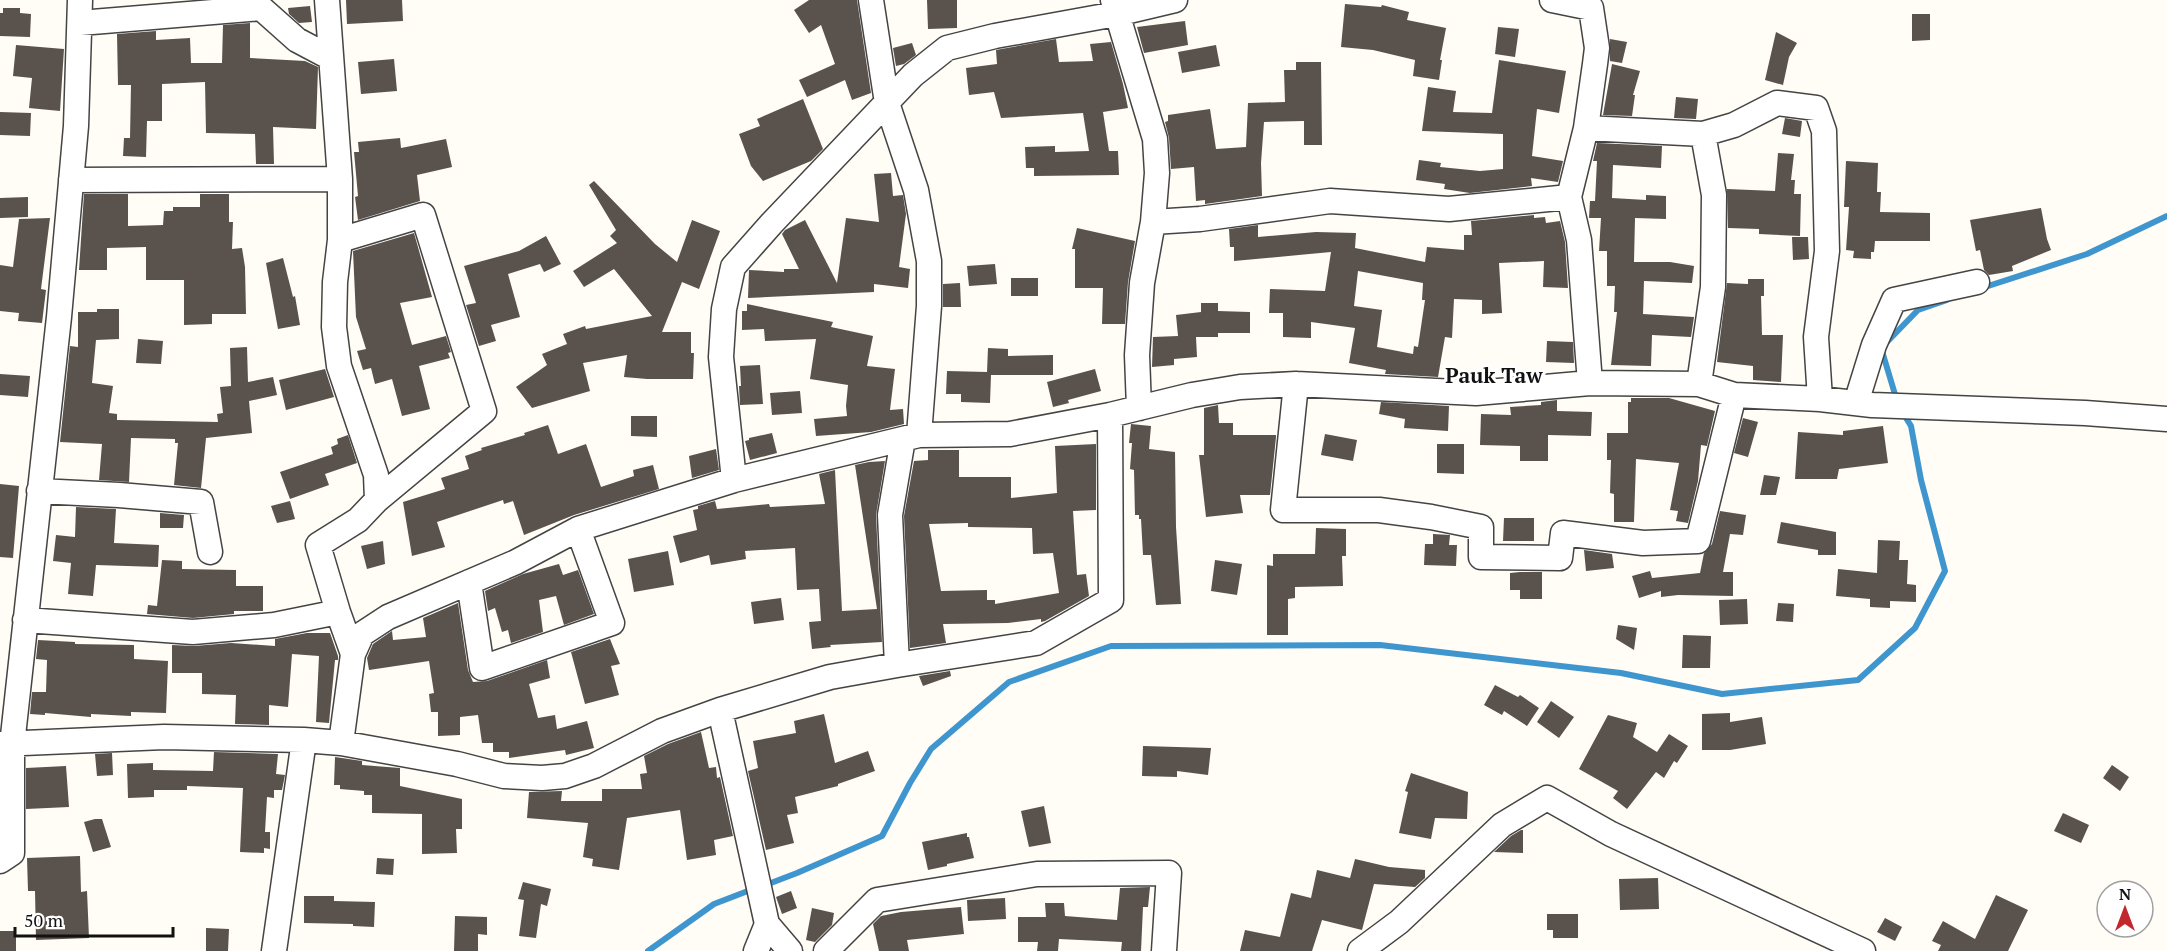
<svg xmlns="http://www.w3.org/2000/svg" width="2167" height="951" viewBox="0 0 2167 951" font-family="'PT Serif',serif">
<rect width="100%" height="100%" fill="#fffdf5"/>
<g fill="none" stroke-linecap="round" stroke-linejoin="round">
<path stroke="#3f96cf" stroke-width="6" d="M1982 288 2087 254 2167 216
M1886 343 1918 310 1947 300
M1882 351 1897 401
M763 886 797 873 882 836 910 783 931 749 1009 682 1111 646 1380 645 1621 673 1722 694 1858 680 1915 628 1945 571 1921 480 1911 426 1903 413
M648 951 714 904 753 889"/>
</g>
<path fill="#5a524d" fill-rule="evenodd" d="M346 0H402L403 21 347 24Z
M809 0H857L871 93 852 100 845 80 807 97 799 80 835 64 821 25 809 33 794 10Z
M927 0H957V28L928 29Z
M1345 4 1381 7 1382 5 1409 12 1407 20 1446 28 1440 60H1442L1439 80 1413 76 1415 60 1373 50 1341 47Z
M310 6 312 22 299 23 289 14 288 8Z
M3 8H20V13L31 14 30 37 0 36V13H3Z
M1912 14H1930V40L1912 41Z
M1185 21 1188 45 1144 53 1137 27Z
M250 23V58L305 61 318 67 316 129 273 127 274 164H256L255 134 206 133 205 82 162 84V121H147L146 157 123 156 124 138H130L131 85H118L117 34 156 31V40L190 38 191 63H222L223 25Z
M1498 27 1519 29 1515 57 1495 54Z
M1776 32 1797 43 1789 57 1783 85 1765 80Z
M1056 39 1059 62 1093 61 1090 44 1111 42 1123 84 1128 108 1103 112 1109 151H1118L1119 175 1034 176V168H1026L1025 147 1055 146V152L1089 151 1083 113 1001 118 994 92 969 95 966 68 997 64 996 50Z
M1610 39 1627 42 1622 63 1610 61Z
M912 43 916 55 904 64 896 66 893 48Z
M16 45 64 49 60 111 29 108 32 78 13 76Z
M1216 45 1220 66 1182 73 1178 52Z
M394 59 397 91 361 94 358 62Z
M1499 60 1566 71 1559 113 1537 109 1532 156 1563 161 1558 182 1531 178 1532 186 1470 193 1444 189 1445 184 1416 180 1419 160 1441 163 1440 167 1480 171 1503 169V134L1422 131 1428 87 1456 91 1453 112 1492 113Z
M1296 62H1321L1322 145H1304V121L1264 122 1261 163 1262 196 1205 204V200L1196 201 1194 167 1171 169 1169 138 1165 122 1168 121V115L1210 109 1216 149 1246 147 1248 103 1285 102 1284 70H1296Z
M1612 64 1640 71 1633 95H1635L1632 116 1603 115Z
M1676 97 1698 99 1696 119 1674 118Z
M803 99 823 149 811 161 763 181 751 166 739 134 760 126 757 119Z
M0 112 31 113 30 136 0 135Z
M1785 118 1802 121 1800 137 1782 134Z
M400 138 401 148 446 139 452 167 417 175 420 201 358 220 355 197 358 196 354 152H359L358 142Z
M1597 143 1662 146 1661 168 1613 165 1612 198 1646 200V195L1666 196V219L1635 218 1634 262H1670L1694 266 1692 283 1644 281 1643 314 1694 317 1691 337 1652 335 1651 366 1611 365 1617 312H1614L1615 286H1607V251H1599L1601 218H1589L1590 201H1595L1597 161H1593Z
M1778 153 1794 154 1791 180H1795L1794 194H1801L1800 236 1759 234V229L1728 228 1727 189 1775 191Z
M1846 161 1878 163 1877 192H1881L1880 212 1930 213V241H1875L1874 252H1871V259L1853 258 1854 251 1846 250 1849 207H1844Z
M891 173 893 196 903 195 906 214 899 267 910 269 908 288 874 284V292L748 298 749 270 784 272V269H799L782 234 785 230 805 220 837 283 846 218 879 222 874 174Z
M594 181 655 244 677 262 692 220 720 231 699 289 682 282 662 332H691V353H694L693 379H647L624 377 627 355 583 363 590 391 532 408 516 387 547 365 542 354 567 344 563 334 585 326 586 329 652 316 614 269 584 287 573 271 617 243 610 236 616 230 589 185Z
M84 194H128V226L163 225 164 211H173V207H200V194H229V222H233L232 249 242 248 245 267 246 314H212V324L184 325V280H146V247L107 248V270H79Z
M28 197V217L0 218V198Z
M2041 208 2047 239 2051 250 2012 266 2013 271 1989 275 1984 270 1980 250 1976 251 1970 220Z
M1534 215V218L1545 217 1546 223 1560 221 1565 242 1568 288 1543 287 1544 261 1499 263 1502 313 1482 314V300L1454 299 1452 338 1445 337 1438 377 1385 374 1386 370 1349 363 1355 328 1311 322V338L1283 337V313H1269L1270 289 1325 291 1331 252 1234 261V247H1230L1229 229 1258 225V237L1316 232 1356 233 1355 248 1425 262 1427 247 1464 250V235H1472L1471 221ZM1358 271 1423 283 1422 300H1425L1418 347 1414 346 1413 354 1377 347 1382 310 1354 306Z
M50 218 41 289 46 290 42 323 18 321 19 313 0 311V265L13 267 19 219Z
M1077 228 1135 241 1128 282 1125 324H1102L1103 288H1075V249H1072Z
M414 233 432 297 400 303 412 345 446 336 451 352 448 353 450 358 419 366 430 409 402 416 392 379 375 384 371 368 363 370 357 351 366 349 356 317 353 251Z
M546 236 561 264 544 272 540 264 508 274 520 317 491 325 496 341 479 346 466 305 476 303 464 266 519 251Z
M1792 237H1808L1809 259 1793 260Z
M283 258 293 297 295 296 300 325 278 329 266 263Z
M995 264 997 284 969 286 967 266Z
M1011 278H1038V296H1011Z
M1748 279H1764V296H1761L1762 335H1783L1781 382 1753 380V366L1717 362 1727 283 1748 284Z
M960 283 961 307H943V284Z
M1201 303H1218V311L1250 312V333H1218V337H1196L1197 357 1174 359V365L1152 367 1153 337 1178 336 1176 315 1201 312Z
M747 304 833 322 831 327 873 336 867 366 895 369 890 410 903 409 904 424 871 432 816 436 814 419 847 416 846 406 848 385 810 379 816 339 765 341 764 329 742 330V311H747Z
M97 309H119V339L96 340 92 383 113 386 109 413 117 414V420L218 422 217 414 223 413 220 387 231 386 230 348 247 347 248 382 273 377 277 395 249 401 252 433 206 438 201 488 174 485 178 443H175V439L131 438 129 482 99 480 102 444 60 442 70 346 78 347V312H97Z
M138 339 163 341 161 364 136 363Z
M1547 341 1573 342 1574 363 1546 362Z
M988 348 1008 349V356L1053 355V375H991L990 403 961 402V394H946L947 371 987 372Z
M760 365 763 404 740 405 739 386H741L740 366Z
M325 369 334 397 286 410 279 380Z
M1095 369 1101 391 1068 400 1069 403 1053 407 1047 382Z
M0 374 30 376 28 397 0 395Z
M800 391 802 413 772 415 770 393Z
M1631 398H1669L1715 411 1707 446 1701 445 1698 481 1688 523 1676 521 1678 511 1670 510 1679 463 1636 459 1634 522H1614V494L1610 493 1611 460H1607V433H1628V402H1631Z
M1557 400V411L1592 412 1591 436 1548 435V461H1520V446L1480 445 1481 414 1511 415 1510 407 1541 405V402Z
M1381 402 1449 406 1448 431 1404 428 1405 419 1379 414Z
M1218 405 1219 423H1233V435H1276V437L1270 495H1240L1243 513 1206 517 1199 455H1204V408Z
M631 416H657V437L631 436Z
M1743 418 1758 422 1748 457 1734 453Z
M1131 424 1151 426 1149 449 1175 452 1176 527 1181 604 1156 605 1151 555H1143L1141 519H1139V515H1135L1134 470 1130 469 1132 443H1129Z
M548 425 558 454 586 444 601 487 634 476 633 470 653 465 659 489 574 515 524 535 513 501 504 504 503 500 437 522 445 547 412 556 403 502 445 489 441 478 469 469 465 456 482 450 481 448 525 435 524 433Z
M1883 426 1888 463 1839 469 1837 479H1795L1798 432 1843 435V431Z
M772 433 777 453 750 460 745 441 749 440V438Z
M1325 434 1357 440 1353 461 1321 455Z
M348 435 357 463 325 474 329 485 290 499 280 472 333 454 331 447 338 444 337 439Z
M1096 444V510L1073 511 1077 575 1086 574 1089 596 1045 621 1041 622V619L1008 623 943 624 946 643 910 648 904 516 914 461 928 460V450H959V477H1011V498L1057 493 1055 446ZM968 523V527L1032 528 1033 554 1053 553 1059 593 995 604V600H987V590L941 591 929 524Z
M1437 444H1464V474L1437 473Z
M716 449 719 470 692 478 689 456Z
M885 461 876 515 882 642 830 645 831 647 812 649 809 622 821 621 819 589 797 590 795 548 745 551 746 559 711 565 709 555 680 563 673 536 697 530 693 510 698 509V506L715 501 717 509 769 504 770 507 825 504 819 474 835 470 842 611 877 609 855 465 869 462Z
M1764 475 1780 477 1776 495H1760Z
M0 484 19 486 13 558 0 557Z
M290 501 295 519 277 523 271 506Z
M76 507 116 509 114 543 159 545 158 567 96 565 93 596 68 594 71 563 53 561 56 535 75 537Z
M1720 511 1746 515 1743 535 1730 534 1723 572H1733V596L1678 595 1661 597V591L1639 598 1632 576 1650 571 1652 578 1700 573 1704 553 1712 544Z
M160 513 184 515 183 528H160Z
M1504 518H1534V541H1503Z
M1781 522 1836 532V555H1818V550L1777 543Z
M1316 528 1346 529V556H1342L1343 586 1295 587V598L1288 599V635H1267V565L1273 566V554H1315Z
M1433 534 1450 535 1449 545H1457L1456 566 1424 565 1425 544H1433Z
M1878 540 1900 541 1899 560H1908L1907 584 1916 585V602L1890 601V608L1870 607V599L1836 596 1838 569 1877 573Z
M383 541 385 564 367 569 361 546Z
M1584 550 1612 554 1614 568 1586 571Z
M668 551 674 585 634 592 628 559Z
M162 560 182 561V569L236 570V586H263V611H234V614L193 618 147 614 148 605 157 606Z
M1215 560 1242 564 1237 595 1211 591Z
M559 564 563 575 578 570 594 614 564 625 556 596 539 600 543 632 511 643 508 630 502 632 495 608 488 611 485 591 523 574Z
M1520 572H1542V599H1520V590H1510V573Z
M781 598 784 620 754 624 751 602Z
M1747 599 1748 624 1720 625 1719 600Z
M458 603 468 670 473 682 487 681 547 660 550 678 529 684 538 718 555 715 557 729 587 721 594 748 566 755 565 750 509 758V752H493V743H482L478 715 460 717V735L438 736V712H431L429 694 434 693 429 661 369 670 367 658 373 644 392 631 393 640 426 637 423 618Z
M1778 603 1794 604 1793 622 1776 621Z
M1618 625 1637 628 1634 650 1616 639Z
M307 633H330L338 656V660H335L329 723 316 722 319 656 292 654 288 707 269 705V725L235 724 236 695 202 694V673H172V645L194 646 231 643 275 646V639Z
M1683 635 1711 636 1710 668H1682Z
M610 639 620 664 611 666 619 695 585 704 571 652Z
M38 640 75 642V644L134 645V659L168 661 166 713 131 712V716L91 714V717L45 713V715L30 714 32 692H46L47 660 36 659Z
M950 671 951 676 923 686 919 676Z
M1495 685 1518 697 1520 695 1539 708 1527 726 1504 711 1502 715 1484 705Z
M1551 701 1574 717 1559 738 1537 722Z
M1730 713V722L1762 717 1766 744 1730 750H1702V714Z
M824 714 835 763 868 751 875 771 838 784V786L795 797 798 813 787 815 794 843 766 850 748 771 758 768 753 741 796 733 794 721Z
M1608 715 1637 723 1633 737 1657 752 1669 734 1688 746 1677 763 1674 761 1664 778 1656 772 1627 809 1613 798 1618 791 1579 769Z
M701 732 709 768 716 767 717 778 720 777 733 836 714 840 716 855 687 860 680 810 627 818 619 870 592 866 593 859 583 857 588 823 527 818 529 792 562 791 561 801H602V789H642L640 774 647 773 644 756 668 744Z
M1143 746 1211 748 1208 775 1177 771V777L1142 776Z
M214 752 278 754 276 774 285 775 282 790H274V798L267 797 265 832H270V849L264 848V853L240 852 243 788 187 786V790H154V797L128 798 127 764 153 763V770L213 771Z
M112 753 113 775 97 776 95 754Z
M335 757 362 761V765L400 768V786L462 799V829H456L457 853 422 854V814L372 813V795H364V791L340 789V785H334Z
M2112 765 2129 777 2120 791 2103 778Z
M66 766 69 807 26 809V768Z
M1411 773 1468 792 1467 819 1435 818 1431 839 1399 833 1408 792 1405 791Z
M1044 806 1051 843 1029 847 1021 811Z
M2063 813 2089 825 2081 843 2054 831Z
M95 819H102L111 847 93 852 84 822Z
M1521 830H1523V853L1494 852 1511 836Z
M967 833V837H969L974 858 947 864V866L928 870 922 842Z
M80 856 81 892 87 891 89 938 36 940 35 891H28L27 858Z
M377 858 394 859 393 875 376 874Z
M1355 859 1389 867 1425 870V878L1415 887 1374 884 1362 930 1322 920 1312 951H1240L1245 930 1280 937 1291 893 1311 898 1317 870 1350 878Z
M1658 878 1659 909 1620 910 1619 879Z
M523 882 551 889 547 906 541 904 536 938 519 936 524 900 518 899Z
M1150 887 1148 907H1143L1141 951H1121L1122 942 1059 939 1058 951H1037L1038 942H1018V917H1046L1045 903H1064L1065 916 1117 920 1120 888Z
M791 891 797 908 782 914 776 897Z
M1996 895 2028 910 2008 951H1938L1941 945 1932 941 1943 921 1975 939Z
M304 896H334V901L375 902 374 927 353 926V924L304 923Z
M1005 898 1006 919 968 921 967 900Z
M961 907 964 934 907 940 909 951H879L873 924 881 916 901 912Z
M812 908 834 913 832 925 815 942 806 940Z
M1547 914H1578V938H1553V930H1547Z
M455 916 487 917V935L478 934V951H454Z
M1885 918 1902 927 1895 941 1877 932Z
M206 928 229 929 228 951H206Z
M0 931H16V951H0Z"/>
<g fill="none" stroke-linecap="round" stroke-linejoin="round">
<g stroke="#444" stroke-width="27">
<path id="minor" d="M327 0 340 179V240L335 282 334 327 339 366 376 475 377 500 358 520 318 545 338 612 353 654
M871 0 887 103 916 190 929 261V306L919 435
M1113 0 1155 139 1157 173 1153 222
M1552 0 1591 8 1597 48 1595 64 1586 128 1569 197
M80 23 261 8 297 40 331 58
M1586 128 1703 134 1714 195 1713 287 1699 384
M1703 134 1734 125 1777 103 1816 108 1824 131 1827 251 1816 337 1820 399
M71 180 340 179
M340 240 423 215 484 411 377 500
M1296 384 1283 510H1379L1431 517 1481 527V557L1560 558 1563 533 1643 543 1698 541 1734 395
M1856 403 1874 345 1894 300 1977 282
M1139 408 1137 355 1142 283 1153 222 1200 219 1330 201 1449 209 1569 197 1579 240 1590 383
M734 480 721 357 724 309 733 267 772 223 913 75 947 48 995 36 1116 14 1175 0
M39 491 119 495 201 502 210 552
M469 582 482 668 612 623 578 529
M25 620 193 632 274 625 338 612
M897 665 1036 643 1111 600 1110 415
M720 710 830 677 897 665 890 515 903 439
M341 743 353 654 362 634 388 617 516 562 578 529 734 480 919 435 1010 434 1110 415 1192 395 1240 387 1296 384 1476 393 1590 383 1699 384 1734 395 1820 399 1872 405 2085 413 2167 419
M0 744 164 737 304 740 341 743 457 764 504 776 542 778 565 776 594 766 662 731 720 710 767 924 790 951
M0 861 12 853V745L59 317 76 126 80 0
M274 951 304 740
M756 951 767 924
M826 951 877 900 1037 874 1169 873 1164 951
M1360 951 1399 922 1502 825 1547 798 1611 834 1863 951"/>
</g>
<use href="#minor" stroke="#fff" stroke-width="24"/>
</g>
<g text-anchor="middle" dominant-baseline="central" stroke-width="6" stroke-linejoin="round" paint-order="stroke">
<g font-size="21" font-weight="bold" fill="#111" stroke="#fff">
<text x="1494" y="375">Pauk Taw</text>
</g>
</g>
<g transform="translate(2125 909)"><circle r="28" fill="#ffffff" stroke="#a0a0a0" stroke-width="1.5"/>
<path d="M0-4.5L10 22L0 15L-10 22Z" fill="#c4262e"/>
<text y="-9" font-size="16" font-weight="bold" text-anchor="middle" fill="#111111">N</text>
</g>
<path d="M15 927v9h158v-9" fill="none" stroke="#111111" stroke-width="3"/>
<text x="24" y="927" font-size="18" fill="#111111" stroke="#ffffff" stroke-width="4.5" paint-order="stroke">50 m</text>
</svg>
